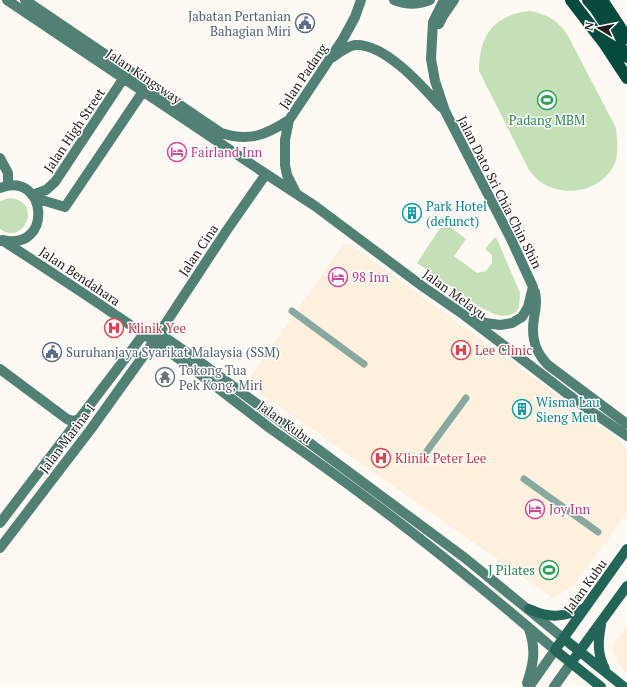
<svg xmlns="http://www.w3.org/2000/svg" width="627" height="687" viewBox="0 0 627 687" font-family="'PT Serif',serif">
<rect width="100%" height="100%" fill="#fef9f2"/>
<path fill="#fdf0dd" d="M348 243 619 440 627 451V513L574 585 553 598 246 383 343 245Z
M627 626V673L622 669 611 648Z"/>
<path fill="#c3e0b7" d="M530 11C547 14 557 20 567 34L616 128C617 140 619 154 614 165 601 191 566 198 542 183 537 180 533 175 529 170L479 71C479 35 494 15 530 11Z
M9 198C44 200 24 247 0 229V201Z
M444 222 466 239 454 256 477 273 486 271 492 263V255L485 249 495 237 497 239 520 293 519 307 516 312 510 315 502 316 492 313 480 307 417 263Z"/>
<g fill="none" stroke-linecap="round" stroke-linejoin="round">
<path stroke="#89a9a0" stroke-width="7" d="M292 311 364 364
M427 451 466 398
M524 479 598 532"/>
<path stroke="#518175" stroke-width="10" d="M7 0 266 174 315 206 422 286 464 315 582 405 627 436
M25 0 221 133C249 142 266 135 289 120
M394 0C407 5 417 5 430 0
M444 0 433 22 431 59 435 81 445 111 511 239 533 287 528 307 522 317 512 323 500 325 486 323 472 318
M439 24 443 16 454 0
M333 57C339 53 347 46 355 45 385 43 423 87 441 107
M0 158 8 173V186
M0 188C48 170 53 252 3 240
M296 193 287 175 285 165V140L289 120 343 39 355 17 361 0
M32 195 46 190 55 182 127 73
M35 198 65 207 146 87
M0 241 2 240C68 283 134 326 197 372 222 391 246 410 271 429 308 455 344 481 380 508 440 553 498 601 555 650L529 687
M535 292C537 301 536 309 534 318 531 336 534 351 548 365L627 424
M143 335 159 333 199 361 465 558 563 638
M0 369 67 419 72 421 80 419
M0 523 143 335
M0 548 91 429 154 341 227 230 266 174
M527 683C534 663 536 649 529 629
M554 687 571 663"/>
<path stroke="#236557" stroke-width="10" d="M529 609C550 619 564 617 585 608
M601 625C598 641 597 654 605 669
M563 638 624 687
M571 663 627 586
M601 687 555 650 627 549"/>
<path stroke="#064b3e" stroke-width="12" d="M571 0 604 43 627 78
M588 0 595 8 627 57
M602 0 627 38"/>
</g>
<defs>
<g id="civic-ring" transform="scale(1)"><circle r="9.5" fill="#fff" stroke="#5c6f8a" stroke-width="1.5"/><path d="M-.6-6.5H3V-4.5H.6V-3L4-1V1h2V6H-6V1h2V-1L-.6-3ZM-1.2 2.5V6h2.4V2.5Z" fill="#5c6f8a"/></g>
<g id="stadium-ring" transform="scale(1)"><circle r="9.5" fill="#fff" stroke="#2e9e5b" stroke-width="1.5"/><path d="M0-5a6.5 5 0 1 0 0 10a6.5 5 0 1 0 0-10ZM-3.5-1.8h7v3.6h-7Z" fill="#2e9e5b"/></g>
<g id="hotel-ring" transform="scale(1)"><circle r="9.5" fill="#fff" stroke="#d1479c" stroke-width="1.5"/><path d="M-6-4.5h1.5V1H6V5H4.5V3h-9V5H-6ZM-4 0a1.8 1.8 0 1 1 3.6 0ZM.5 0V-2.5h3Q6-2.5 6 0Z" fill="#d1479c"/></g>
<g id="building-ring" transform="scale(1)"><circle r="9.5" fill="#fff" stroke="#0f9aa8" stroke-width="1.5"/><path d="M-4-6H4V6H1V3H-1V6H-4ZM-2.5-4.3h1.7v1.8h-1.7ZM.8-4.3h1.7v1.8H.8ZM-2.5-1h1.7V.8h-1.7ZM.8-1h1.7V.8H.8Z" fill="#0f9aa8"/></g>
<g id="hospital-ring" transform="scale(1)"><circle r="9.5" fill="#fff" stroke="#e0444e" stroke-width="1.5"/><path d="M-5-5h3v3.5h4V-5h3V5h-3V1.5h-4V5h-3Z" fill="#e0444e"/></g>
<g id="temple-ring" transform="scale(1)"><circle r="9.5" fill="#fff" stroke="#6b7280" stroke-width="1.5"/><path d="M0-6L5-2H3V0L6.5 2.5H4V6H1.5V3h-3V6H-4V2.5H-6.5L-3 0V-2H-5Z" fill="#6b7280"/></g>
</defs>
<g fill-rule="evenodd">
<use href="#civic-ring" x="305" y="23"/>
<use href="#stadium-ring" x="547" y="100"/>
<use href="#hotel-ring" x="177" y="152"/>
<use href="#building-ring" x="412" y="213"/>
<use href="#hotel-ring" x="338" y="277"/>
<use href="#hospital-ring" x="114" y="328"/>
<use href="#hospital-ring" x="461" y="350"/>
<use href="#civic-ring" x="52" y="352"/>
<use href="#temple-ring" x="165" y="377"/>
<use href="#building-ring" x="522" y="409"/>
<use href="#hospital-ring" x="381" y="458"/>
<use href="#hotel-ring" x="535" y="509"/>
<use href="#stadium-ring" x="549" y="570"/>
</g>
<g text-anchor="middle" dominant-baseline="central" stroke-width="3" stroke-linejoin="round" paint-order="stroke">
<g font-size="13" fill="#4e5e75" stroke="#fff" text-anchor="end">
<text x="291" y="16">Jabatan Pertanian<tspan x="291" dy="15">Bahagian Miri</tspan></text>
<text x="66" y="352" text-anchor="start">Suruhanjaya Syarikat Malaysia (SSM)</text>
</g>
<g font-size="13" fill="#221e18" stroke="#fff">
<text transform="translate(144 76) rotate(34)">Jalan Kingsway</text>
<text transform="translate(303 76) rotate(-56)">Jalan Padang</text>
<text transform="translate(74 130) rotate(-56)">Jalan High Street</text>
<text transform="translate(500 192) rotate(63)">Jalan Dato Sri Chia Chin Shin</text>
<text transform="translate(198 250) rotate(-56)">Jalan Cina</text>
<text transform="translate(80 276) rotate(34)">Jalan Bendahara</text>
<text transform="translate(455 294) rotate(36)">Jalan Melayu</text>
<text transform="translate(285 422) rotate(36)">Jalan Kubu</text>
<text transform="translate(67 438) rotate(-53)">Jalan Marina 1</text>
<text transform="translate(585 586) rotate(-54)">Jalan Kubu</text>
</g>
<g font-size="13" fill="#27864d" stroke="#fff">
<text x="547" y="120">Padang MBM</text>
<text x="535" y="570" text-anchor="end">J Pilates</text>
</g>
<g font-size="13" fill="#b23c85" stroke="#fff" text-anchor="start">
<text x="191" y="152">Fairland Inn</text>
<text x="352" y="277">98 Inn</text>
<text x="549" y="509">Joy Inn</text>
</g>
<g font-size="13" fill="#0d838f" stroke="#fff" text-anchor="start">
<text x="426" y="206">Park Hotel<tspan x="426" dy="15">(defunct)</tspan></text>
<text x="536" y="402">Wisma Lau<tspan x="536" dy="15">Sieng Meu</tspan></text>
</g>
<g font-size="13" fill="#be3a42" stroke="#fff" text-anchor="start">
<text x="128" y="328">Klinik Yee</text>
<text x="475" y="350">Lee Clinic</text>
<text x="395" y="458">Klinik Peter Lee</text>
</g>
<g font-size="13" fill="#5b616d" stroke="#fff" text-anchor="start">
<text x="179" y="370">Tokong Tua<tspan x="179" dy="15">Pek Kong, Miri</tspan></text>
</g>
</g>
<g transform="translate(599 28) rotate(280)" stroke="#ffffff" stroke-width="3" paint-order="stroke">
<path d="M0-3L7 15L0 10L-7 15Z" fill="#221e18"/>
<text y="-6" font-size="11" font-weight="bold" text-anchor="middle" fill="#221e18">N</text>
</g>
</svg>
